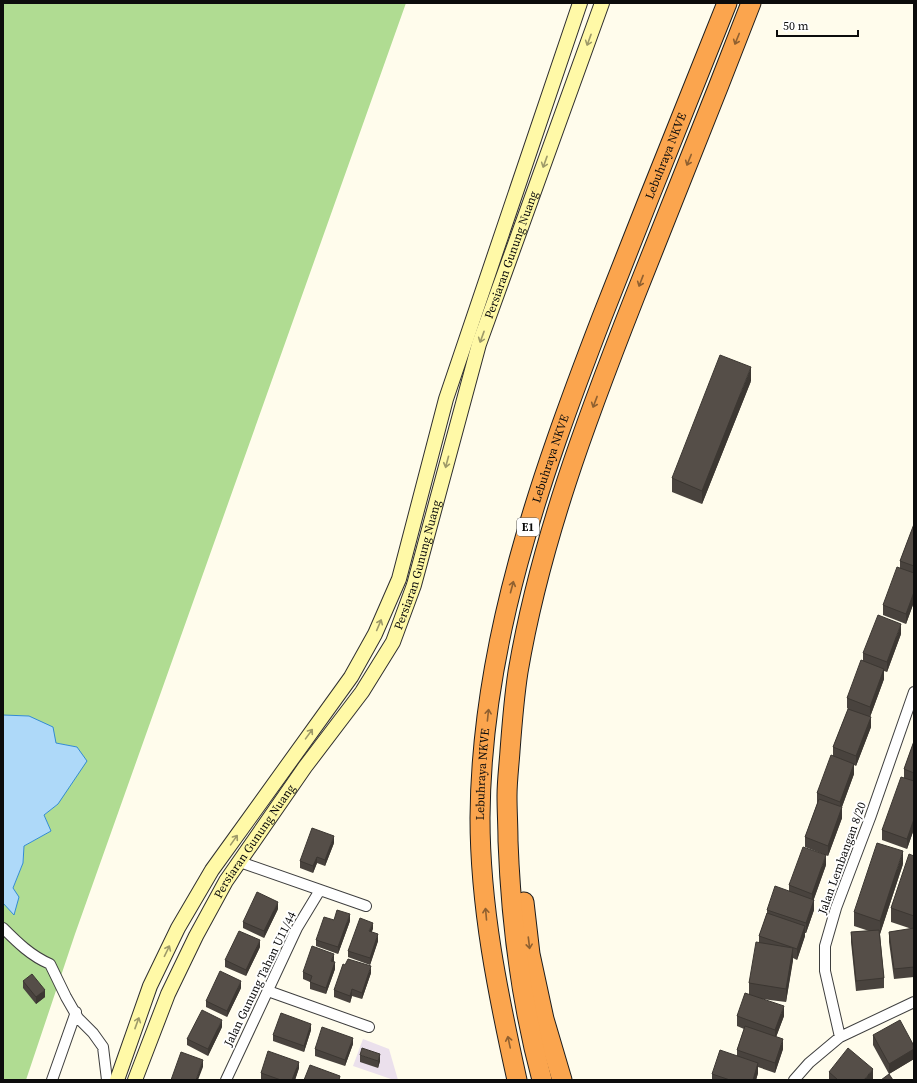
<svg xmlns="http://www.w3.org/2000/svg" width="917" height="1083" viewBox="0 0 917 1083" font-family="'Source Serif 4',serif">
<rect width="100%" height="100%" fill="#fffcec"/>
<path fill="#ebe0ec" d="M363 1039 389 1049 398 1080H394L353 1066Z"/>
<path fill="#b0dc92" d="M3 3H406L75 934 26 1080H3V903L14 914 13 888 23 863 24 846 51 831 44 815 58 804 77 747 56 743 29 716 3 715Z"/>
<path fill="#aed9f9" stroke="#328bd3" d="M3 715 29 716 53 727 56 743 77 747 87 761 58 804 44 815 51 831 24 846 23 863 13 888 19 897 14 915 3 903Z"/>
<g fill="none" stroke-linecap="round" stroke-linejoin="round">
<g stroke="#3f3f3f" stroke-width="12">
<path id="street" d="M240 862 366 906
M3 928C17 942 31 956 50 964L66 997 78 1018 93 1033 103 1047 107 1080
M268 991 369 1027
M840 1037 825 971V946L836 908 870 818 914 692
M52 1080 76 1012
M226 1080 297 928 320 890
M794 1080 809 1063 840 1037 914 1002"/>
</g>
<g stroke="#2e2e2e" stroke-width="16">
<g id="secondary">
<path d="M117 1080 150 986 178 928 212 870 351 677 375 634 399 579 446 399 580 3"/>
<path id="s1" d="M135 1080 168 994 196 936 226 881 305 767 362 692 393 642 414 585 479 344 602 3"/>
</g>
</g>
<g stroke="#1d1d1d" stroke-width="21">
<g id="highway">
<path d="M524 902 530 954 544 1019 562 1080"/>
<path id="s2" d="M517 1080C498 994 480 907 480 818 481 644 540 478 602 317 643 212 685 108 727 3"/>
<path d="M542 1080C521 1002 511 922 508 841 508 826 507 811 507 796 507 781 509 766 510 751 512 724 514 698 518 672 540 542 587 418 635 296 674 199 713 101 751 3"/>
</g>
</g>
<use href="#street" stroke="#fff" stroke-width="10"/>
<use href="#secondary" stroke="#fff9a7" stroke-width="14"/>
<use href="#highway" stroke="#fba54e" stroke-width="19"/>
</g>
<path fill="#49433e" d="M751 381 702 504 672 492V478Z
M914 524V602L906 624 883 615V605L900 568V561Z
M901 634 887 672 884 671V679L870 717 871 727 856 766 854 765V774L842 807V818L828 856 805 847V837L817 804V793L833 756V747L848 709 847 708V698L863 661V653Z
M914 741V829L907 849 882 840V830L904 778V769Z
M334 843 325 866 317 863 313 873 300 868V861Z
M914 856V977L894 979 889 942V932L912 929 891 922V908Z
M903 864 880 934 884 978V988L856 991 851 942V932L869 931 854 926V912Z
M826 865 814 899V910L806 933H805V936L797 960 793 958 786 1002 762 999 784 1016 776 1037 783 1049 775 1073 758 1067V1073L756 1080H712V1074L737 1056V1050L744 1029 737 1026V1016L749 994V983L759 942V936L767 913V910L789 891V885Z
M278 909 264 938 243 928V922Z
M350 921 338 954 316 946V940Z
M373 929 371 932 378 941 370 965 348 957V951Z
M260 947 246 976 225 967V960Z
M333 961 335 969 326 994 310 989V982L303 979V972Z
M371 973 362 999 352 996 350 1003 334 997V990Z
M23 981 45 997 36 1004 23 988Z
M241 988 227 1017 206 1007V1001Z
M222 1027 208 1056 187 1045V1039Z
M311 1030 304 1052 273 1041V1035Z
M873 1035 914 1046V1059L889 1074 873 1045Z
M353 1044 345 1066 315 1056V1049Z
M360 1055 380 1061 378 1068 360 1062Z
M299 1068 295 1080H262L261 1079V1073Z
M829 1072 873 1079 872 1080H829Z"/>
<path fill="#3c3732" d="M751 367V381L702 504V491Z
M914 592V602L906 624V614Z
M901 624V634L887 672V662Z
M884 669V679L870 717V707Z
M871 717V727L856 766V756Z
M854 764V774L840 812V802Z
M842 807V818L828 856V846Z
M914 819V829L907 849V839Z
M334 836V843L325 866V860Z
M903 851V864L880 934V921Z
M826 855V865L812 904V894Z
M317 857V863L313 873V866Z
M814 900V910L806 933V923Z
M278 902V909L264 938V931Z
M350 914V921L338 954V947Z
M373 923V929L369 938V931Z
M805 926V936L797 960V949Z
M378 934V941L370 965V958Z
M260 940V947L246 976V970Z
M793 948V961L786 1002V989Z
M334 954V961L331 967V961Z
M335 962V969L326 994V988Z
M371 966V973L362 999V993Z
M241 981V988L227 1017V1011Z
M352 989V996L350 1003V996Z
M45 990V997L36 1004V997Z
M784 1006V1016L775 1040V1030Z
M222 1020V1027L208 1056V1049Z
M311 1024V1030L304 1052V1046Z
M353 1038V1044L345 1066V1060Z
M783 1039V1049L775 1073V1063Z
M914 1049V1059L889 1074V1064Z
M380 1054V1061L378 1068V1061Z
M203 1060V1067L198 1080H196Z
M299 1062V1068L295 1080H292Z
M758 1063V1073L756 1080H753Z
M873 1069V1079L872 1080H864Z"/>
<path fill="#554e48" stroke="#3c3732" d="M720 355 751 367 702 491 672 478Z
M914 524V566L900 561Z
M897 567 914 573V592L906 614 883 605Z
M878 615 901 624 887 662 863 653Z
M861 660 884 669 870 707 847 698Z
M848 709 871 717 856 756 833 747Z
M914 741V773L904 769Z
M831 755 854 764 840 802 817 793Z
M901 777 914 781V819L907 839 882 830Z
M819 799 842 807 828 846 805 837Z
M312 828 334 836 325 860 317 857 313 866 300 861Z
M877 843 903 851 880 921 854 912Z
M803 847 826 855 812 894 789 885Z
M909 854 914 856V916L891 908Z
M775 886 814 900 806 923 767 910Z
M257 892 278 902 264 931 243 922Z
M337 910 350 914 338 947 316 940 324 917 334 920Z
M767 913 805 926 797 949 759 936Z
M360 918 373 923 369 931 378 934 370 958 348 951Z
M914 928V967L894 969 889 932Z
M879 930 884 978 856 981 851 932Z
M239 931 260 940 246 970 225 960Z
M756 942 793 948 786 989 749 983Z
M312 946 334 954 331 961 335 962 326 988 310 982 312 976 303 972Z
M348 959 371 966 362 993 352 989 350 996 334 990 343 964 345 965Z
M220 971 241 981 227 1011 206 1001Z
M32 974 45 990 36 997 23 981Z
M745 993 784 1006 775 1030 737 1016Z
M202 1010 222 1020 208 1049 187 1039Z
M281 1013 311 1024 304 1046 273 1035Z
M900 1020 914 1046V1049L889 1064 873 1035Z
M745 1026 783 1039 775 1063 737 1050Z
M322 1027 353 1038 345 1060 315 1049Z
M362 1048 380 1054 378 1061 360 1055Z
M848 1048 873 1069 864 1080H838L829 1072Z
M720 1050 758 1063 753 1080H730L712 1074Z
M268 1051 299 1062 292 1080H281L261 1073Z
M181 1052 203 1060 196 1080H171Z
M310 1065 340 1076 339 1080H304Z
M889 1074 893 1080H881Z"/>
<defs><path id="oneway-shaft" d="M-6 0H5M1.5-3L5.5 0L1.5 3" fill="none" stroke-width="1.6" stroke-linecap="round" stroke-linejoin="round"/></defs>
<g stroke="#8f6030">
<use href="#oneway-shaft" transform="translate(737 39) rotate(112)"/>
<use href="#oneway-shaft" transform="translate(689 160) rotate(112)"/>
<use href="#oneway-shaft" transform="translate(641 281) rotate(111)"/>
<use href="#oneway-shaft" transform="translate(595 402) rotate(111)"/>
<use href="#oneway-shaft" transform="translate(512 587) rotate(-75)"/>
<use href="#oneway-shaft" transform="translate(488 715) rotate(-84)"/>
<use href="#oneway-shaft" transform="translate(486 914) rotate(-95)"/>
<use href="#oneway-shaft" transform="translate(529 943) rotate(83)"/>
<use href="#oneway-shaft" transform="translate(509 1042) rotate(-102)"/>
</g>
<g stroke="#9e9a69">
<use href="#oneway-shaft" transform="translate(589 40) rotate(110)"/>
<use href="#oneway-shaft" transform="translate(545 162) rotate(110)"/>
<use href="#oneway-shaft" transform="translate(482 337) rotate(110)"/>
<use href="#oneway-shaft" transform="translate(447 462) rotate(105)"/>
<use href="#oneway-shaft" transform="translate(379 625) rotate(-67)"/>
<use href="#oneway-shaft" transform="translate(309 734) rotate(-54)"/>
<use href="#oneway-shaft" transform="translate(234 840) rotate(-55)"/>
<use href="#oneway-shaft" transform="translate(167 951) rotate(-64)"/>
<use href="#oneway-shaft" transform="translate(137 1023) rotate(-70)"/>
</g>
<g text-anchor="middle" dominant-baseline="central" stroke-width="4" stroke-linejoin="round" paint-order="stroke">
<rect fill="#fff" stroke="#555" stroke-width="1" x="517" y="518" width="22" height="18" rx="3"/>
<g font-size="11" font-weight="bold" fill="#0c0c0c">
<text x="528" y="527">E1</text>
</g>
<g font-size="12" fill="#0c0c0c" stroke="#fff">
<text stroke="none"><textPath href="#s2" startOffset="957">Lebuhraya NKVE</textPath></text>
<text stroke="none"><textPath href="#s1" startOffset="916">Persiaran Gunung Nuang</textPath></text>
<text stroke="none"><textPath href="#s2" startOffset="633">Lebuhraya NKVE</textPath></text>
<text stroke="none"><textPath href="#s1" startOffset="592">Persiaran Gunung Nuang</textPath></text>
<text stroke="none"><textPath href="#s2" startOffset="309">Lebuhraya NKVE</textPath></text>
<text stroke="none"><textPath href="#s1" startOffset="268">Persiaran Gunung Nuang</textPath></text>
<text transform="translate(842 858) rotate(-70)">Jalan Lembangan 8/20</text>
<text transform="translate(260 979) rotate(-64)">Jalan Gunung Tahan U11/44</text>
</g>
</g>
<rect width="917" height="1083" fill="none" stroke="#0c0c0c" stroke-width="8"/>
<path d="M777 30v6h81v-6" fill="none" stroke="#0c0c0c" stroke-width="2"/>
<text x="783" y="30" font-size="12" fill="#0c0c0c" stroke="#ffffff" stroke-width="3" paint-order="stroke">50 m</text>
</svg>
